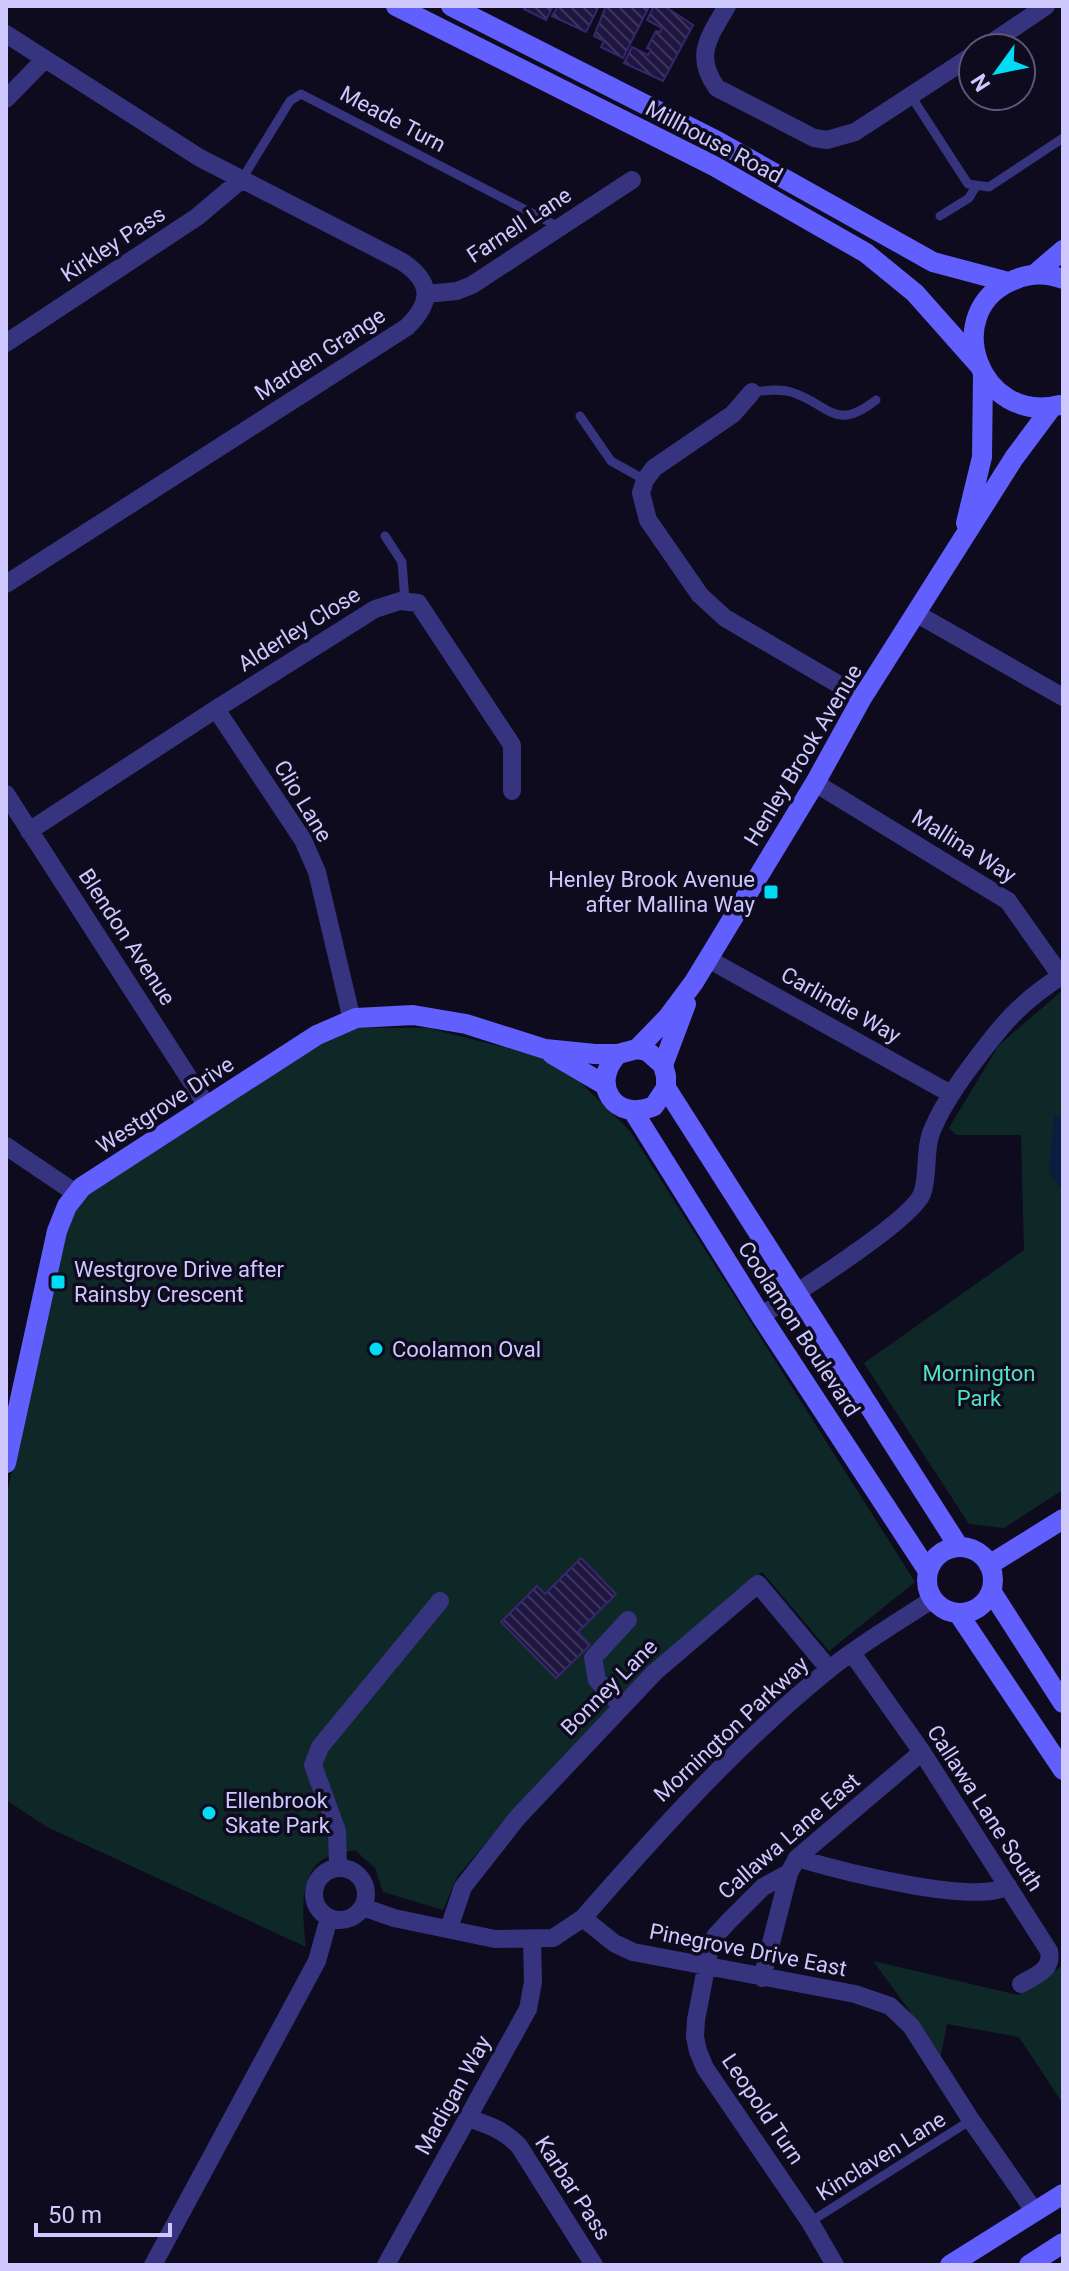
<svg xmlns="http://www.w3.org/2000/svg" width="1069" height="2271" viewBox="0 0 1069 2271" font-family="Roboto,sans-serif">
<defs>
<pattern id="building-back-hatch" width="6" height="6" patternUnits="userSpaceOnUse" patternTransform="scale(2)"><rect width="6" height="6" fill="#1e1640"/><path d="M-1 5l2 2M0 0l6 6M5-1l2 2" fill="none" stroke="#3e365d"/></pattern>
</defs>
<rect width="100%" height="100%" fill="#0e0b1e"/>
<path fill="#0e2827" d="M1063 990V1490L1004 1528 969 1524 864 1363 1024 1250 1021 1135H956L949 1128 999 1045Z
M355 1028H428L547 1058 580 1082 630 1131 915 1582 829 1651 762 1572 654 1666 517 1806 457 1877 443 1910 383 1892 375 1868 355 1850C347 1852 337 1853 330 1856 296 1869 303 1919 306 1947L47 1827 6 1800V1498L62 1240 70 1216 87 1191 314 1047Z
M873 1961 1018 1995 1063 1965V2104L1019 2037 947 2024 940 2060 909 2010Z"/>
<path fill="#091d3f" d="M1054 1114 1063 1120V1191L1049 1172Z"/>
<path fill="url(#building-back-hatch)" stroke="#35276d" stroke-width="2" d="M526 6H553L546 20 524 9Z
M558 6H599L586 32 552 16Z
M606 6H643L648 9 623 58 601 47 604 41 594 36Z
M654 6H664L693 25 663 81 624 63 632 47 648 55 651 50 647 48 656 31 660 32 662 28 647 20Z
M581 1558 616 1594 578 1632 590 1645 556 1678 501 1622 537 1586 545 1594Z"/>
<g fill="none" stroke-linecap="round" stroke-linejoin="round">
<path stroke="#36347f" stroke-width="9" d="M911 96 968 184 989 187 1063 138
M242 179 290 101 301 94 559 227
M940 216 969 198 976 186
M752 392C765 391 778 388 791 392 830 404 834 433 876 400
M580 416 611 461 645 480
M385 536 402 562 405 601
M810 2222 971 2120"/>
<path stroke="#36347f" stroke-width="18" d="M727 6C710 36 693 55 717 88L814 138 827 140 855 132 973 55
M6 34 200 158 401 261C432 281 433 302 407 327L6 584
M984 48 1046 6
M6 99 45 59
M426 294 457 291 472 285 632 180
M6 343 197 217 242 179
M752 392 733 414 654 468 645 480 641 493 648 520 700 595 725 618 862 698
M917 614 1063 697
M216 709 303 840 317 872 352 1020
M815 783 1008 901 1061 976
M6 794 207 1106
M29 831 216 709 375 609 400 601 418 603 512 745V791
M708 959 951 1094
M6 1146 77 1194
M761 1316C792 1295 910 1222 922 1194 929 1175 924 1152 931 1133 940 1110 954 1089 968 1070 999 1028 1018 1003 1063 975
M852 1653 922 1752 1049 1951C1053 1970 1036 1975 1021 1984
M621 1706 597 1680 593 1658 628 1620
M797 1858C837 1870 975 1906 1008 1886
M338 1867 337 1831 313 1765 320 1747 440 1601
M314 1894a26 26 0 1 1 52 0a26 26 0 1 1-52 0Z
M363 1907 394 1918 495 1939 553 1938 583 1918C659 1831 737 1744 827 1671 860 1644 898 1622 933 1599
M583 1918 614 1943 633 1952 855 1994 890 2006 911 2026 971 2120 1035 2212
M449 1928 463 1887 518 1817 655 1672 758 1584 829 1669
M762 1978 789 1873
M468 2118C489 2125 504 2130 519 2146L594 2265
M153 2265 317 1961 329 1918
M386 2265 528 2009 533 1982 532 1940
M835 2265 810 2222 705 2068 698 2051 695 2037 696 2020 710 1947 716 1935 729 1921 763 1887 789 1873 797 1858 922 1752"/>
<path stroke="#625fff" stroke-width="20" d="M396 6 714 166 866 253 915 293 978 364
M451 6 717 141 933 262 1008 282
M1035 274 1063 250
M1060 405C979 426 938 310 1014 280 1030 273 1047 273 1063 279
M966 523 982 457 983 374
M637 1049 668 1017 694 982 815 783 862 698 1014 458 1052 407
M552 1054 605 1085
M663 1065 686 1004
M666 1088 959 1547
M633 1111 761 1316 928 1571
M6 1463 57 1231 67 1206 82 1187 317 1035 356 1018 413 1015 466 1024 545 1049 595 1054H618L637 1049 647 1051 663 1065 666 1076V1088L654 1106C615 1123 589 1084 618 1054
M927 1580a33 33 0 1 1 66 0a33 33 0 1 1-66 0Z
M989 1565 1063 1519
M991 1591 1063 1703
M958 1613 1063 1770
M950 2265 1063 2194
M1029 2265 1063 2243"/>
</g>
<g fill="#00dcf3" stroke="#0e0b1e" stroke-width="3">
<rect x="763" y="884" width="16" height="16" rx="4"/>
<rect x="50" y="1274" width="16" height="16" rx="4"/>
<circle cx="376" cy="1349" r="8"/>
<circle cx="209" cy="1813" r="8"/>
</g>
<g text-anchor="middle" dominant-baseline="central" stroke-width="7" stroke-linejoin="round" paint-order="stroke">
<g font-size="22" fill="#cec8ff" stroke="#0e0b1e">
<text transform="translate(393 119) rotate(28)">Meade Turn</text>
<text transform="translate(714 142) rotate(28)">Millhouse Road</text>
<text transform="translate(519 225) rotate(-33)">Farnell Lane</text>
<text transform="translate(113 244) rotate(-33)">Kirkley Pass</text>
<text transform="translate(320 354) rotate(-33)">Marden Grange</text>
<text transform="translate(299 629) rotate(-32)">Alderley Close</text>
<text transform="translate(803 755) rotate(-59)">Henley Brook Avenue</text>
<text transform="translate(303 801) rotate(59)">Clio Lane</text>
<text transform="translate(964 846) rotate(32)">Mallina Way</text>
<text transform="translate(127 937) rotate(57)">Blendon Avenue</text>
<text transform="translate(841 1005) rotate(29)">Carlindie Way</text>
<text transform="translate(165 1105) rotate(-33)">Westgrove Drive</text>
<text transform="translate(799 1329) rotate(57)">Coolamon Boulevard</text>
<text transform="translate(609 1687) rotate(-45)">Bonney Lane</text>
<text transform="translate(731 1729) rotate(-43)">Mornington Parkway</text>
<text transform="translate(985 1808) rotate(57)">Callawa Lane South</text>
<text transform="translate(789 1836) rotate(-41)">Callawa Lane East</text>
<text transform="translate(748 1950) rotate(11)">Pinegrove Drive East</text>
<text transform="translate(453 2095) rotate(-61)">Madigan Way</text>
<text transform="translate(763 2109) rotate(56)">Leopold Turn</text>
<text transform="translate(881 2156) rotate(-32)">Kinclaven Lane</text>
<text transform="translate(573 2188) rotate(57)">Karbar Pass</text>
</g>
<g font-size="22" fill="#cec8ff" stroke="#0e0b1e" text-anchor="start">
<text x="755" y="879" text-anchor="end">Henley Brook Avenue<tspan x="755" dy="25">after Mallina Way</tspan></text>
<text x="74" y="1269">Westgrove Drive after<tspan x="74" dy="25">Rainsby Crescent</tspan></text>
<text x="392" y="1349">Coolamon Oval</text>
<text x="225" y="1800">Ellenbrook<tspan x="225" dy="25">Skate Park</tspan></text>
</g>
<g font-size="22" fill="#50e3bd" stroke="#0e0b1e">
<text x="979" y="1373">Mornington<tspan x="979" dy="25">Park</tspan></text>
</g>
</g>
<rect width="1069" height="2271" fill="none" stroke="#cec8ff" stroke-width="16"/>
<g transform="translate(997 72) rotate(237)"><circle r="38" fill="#0e0b1e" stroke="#5b5778" stroke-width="2"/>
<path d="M0-6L14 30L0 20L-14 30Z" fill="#00dcf3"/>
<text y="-12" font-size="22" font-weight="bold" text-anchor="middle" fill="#cec8ff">N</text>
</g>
<path d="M36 2223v12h134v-12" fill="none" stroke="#cec8ff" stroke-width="4"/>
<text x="48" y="2223" font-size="24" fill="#cec8ff" stroke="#0e0b1e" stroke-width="6" paint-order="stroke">50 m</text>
</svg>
